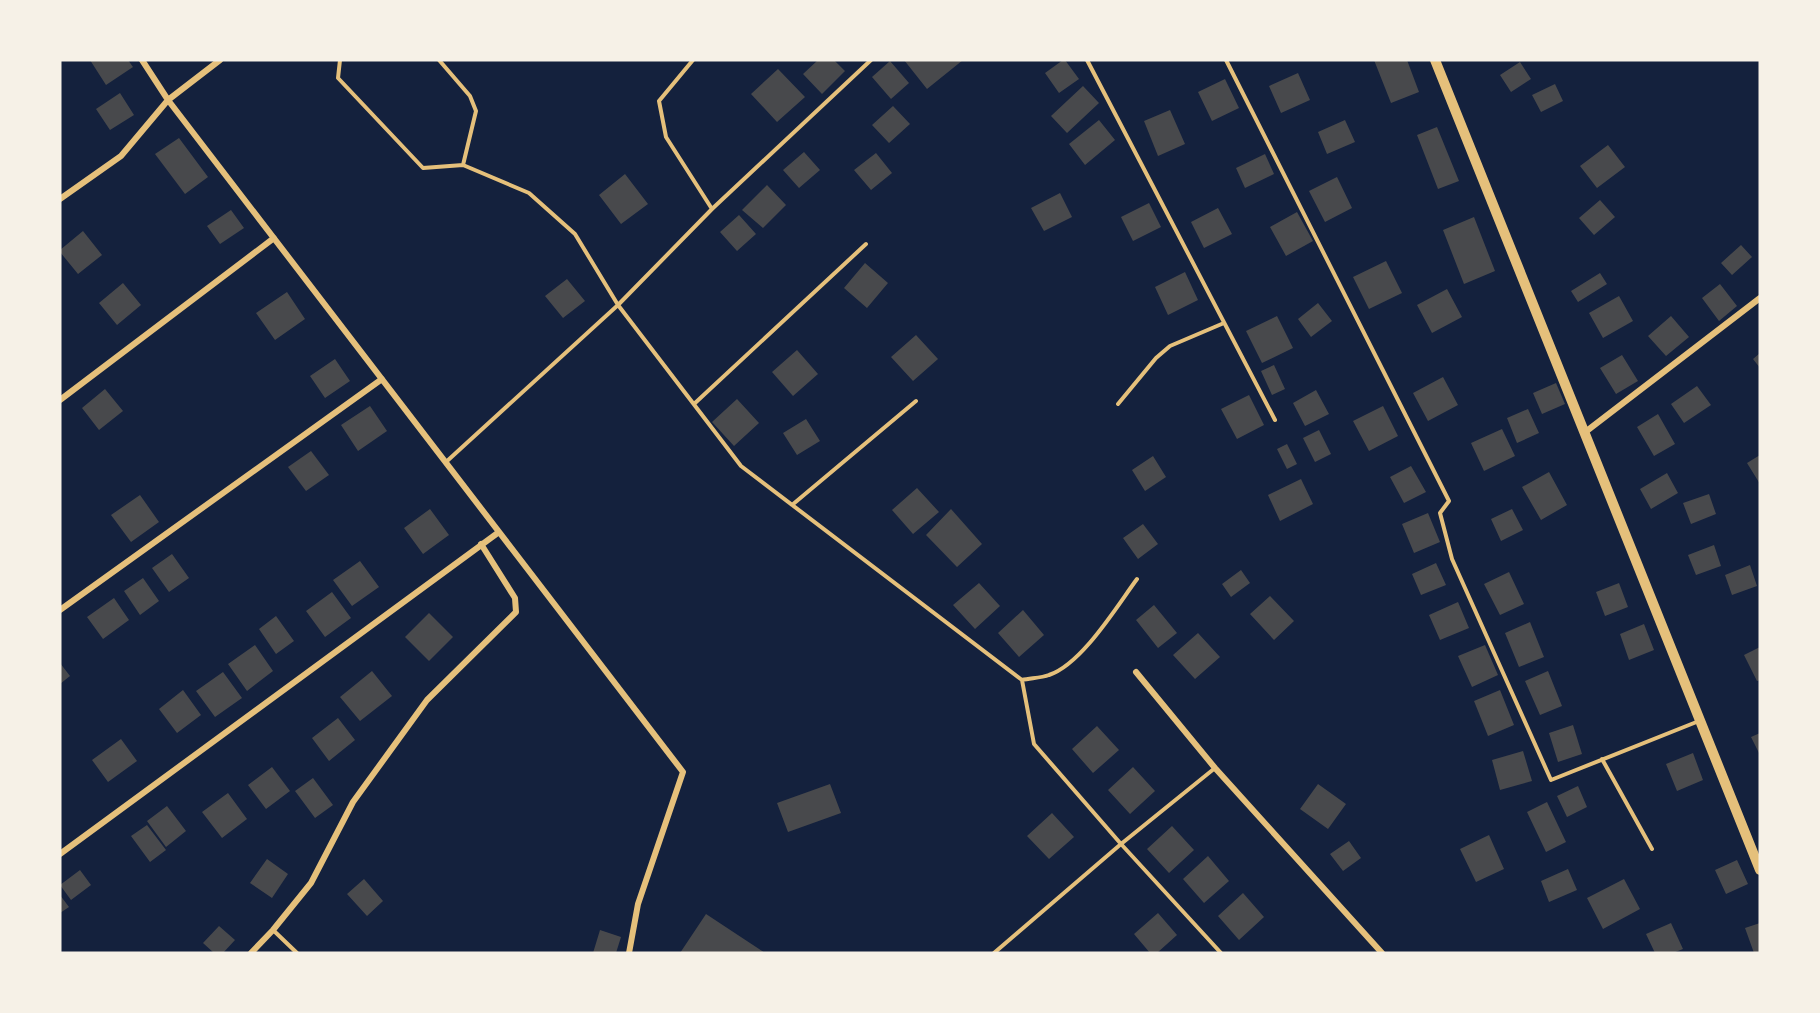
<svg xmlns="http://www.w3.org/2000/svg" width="1820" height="1013" viewBox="0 0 1820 1013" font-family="'Fira Sans Condensed',sans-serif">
<rect width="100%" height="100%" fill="#14213d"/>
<path fill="#48494c" d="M90 60H128L133 67 106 85Z
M818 60H834L845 71 822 94 803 74Z
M904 60H963L927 89Z
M1063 60H1065L1079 79 1059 93 1045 73Z
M1374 60H1407L1419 92 1391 103Z
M890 61 909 83 891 99 872 77Z
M1520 62 1531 79 1511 92 1500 75Z
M778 69 805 97 777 122 751 94Z
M1298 73 1310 100 1281 113 1269 86Z
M1225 79 1239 108 1212 121 1198 92Z
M1555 84 1563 101 1541 112 1532 95Z
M1083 86 1099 103 1067 133 1051 116Z
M120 93 134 115 110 130 96 109Z
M893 106 910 124 889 143 872 125Z
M1170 110 1185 144 1158 156 1144 121Z
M1099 120 1115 140 1085 165 1069 144Z
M1345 120 1355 142 1327 154 1318 132Z
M1437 127 1459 181 1438 189 1417 135Z
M179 138 208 177 185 194 155 154Z
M1608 145 1625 167 1597 188 1580 166Z
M804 152 820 170 799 188 783 170Z
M876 153 892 173 871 190 854 170Z
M1265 154 1274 174 1245 188 1236 168Z
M625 174 648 204 621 224 599 195Z
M1337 177 1352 208 1325 222 1309 191Z
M767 185 786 205 763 228 742 210Z
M1060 193 1072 217 1044 231 1031 208Z
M1600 200 1615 217 1594 235 1579 218Z
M1149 203 1161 227 1133 241 1121 217Z
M1218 208 1232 234 1204 248 1191 222Z
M231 210 244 228 220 244 207 226Z
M1297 212 1313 241 1286 256 1270 227Z
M739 215 756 234 737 251 720 232Z
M1474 217 1495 271 1464 284 1443 230Z
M83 231 102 255 78 274 60 252V250Z
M1741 245 1752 257 1732 275 1721 263Z
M1386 261 1402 293 1369 309 1353 277Z
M865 263 888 283 867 308 844 288Z
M1185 272 1198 300 1168 315 1155 287Z
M1600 273 1607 284 1578 302 1571 291Z
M567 279 585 301 563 318 545 296Z
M123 283 141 305 117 325 99 303Z
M1720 284 1737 306 1719 321 1702 298Z
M1447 289 1462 317 1432 333 1417 305Z
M287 292 305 319 275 340 256 313Z
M1619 296 1633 321 1603 338 1589 313Z
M1318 303 1332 321 1311 337 1298 319Z
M1277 316 1293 348 1262 363 1246 331Z
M1671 316 1689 337 1666 356 1648 336Z
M916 335 938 359 913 381 891 357Z
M797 350 818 374 793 396 772 372Z
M1760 353V368L1753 359Z
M1622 355 1638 381 1616 394 1600 368Z
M335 359 350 381 325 398 310 376Z
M1274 365 1285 389 1272 395 1261 371Z
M1443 377 1458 405 1428 421 1413 393Z
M1556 383 1565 404 1542 414 1533 393Z
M1697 386 1711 405 1684 423 1671 404Z
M105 389 123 411 99 430 82 408Z
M1316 390 1329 414 1305 426 1293 403Z
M1249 395 1264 425 1237 439 1221 409Z
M737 399 759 423 734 446 712 422Z
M370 406 387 431 358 451 341 425Z
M1383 406 1398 436 1369 451 1353 421Z
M1528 409 1539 433 1517 443 1507 418Z
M1658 414 1675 444 1654 456 1637 427Z
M806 419 820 441 797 455 783 433Z
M1502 429 1515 456 1484 471 1471 443Z
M1319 430 1331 454 1315 462 1303 438Z
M1287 444 1297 464 1287 469 1277 449Z
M311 451 329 475 306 491 288 467Z
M1760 455V484L1747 463Z
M1153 456 1166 477 1145 491 1132 470Z
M1411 466 1426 492 1404 503 1390 477Z
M1549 472 1567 505 1541 520 1522 487Z
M1667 473 1678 493 1651 509 1640 489Z
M1301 479 1313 504 1280 521 1268 495Z
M917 488 939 512 913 534 892 510Z
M1709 494 1716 514 1691 524 1683 503Z
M140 495 159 522 131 542 111 515Z
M430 509 449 535 423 554 404 528Z
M951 509 982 544 957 567 926 535Z
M1512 509 1523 530 1501 541 1491 519Z
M1428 513 1440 542 1414 553 1402 524Z
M1143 524 1158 544 1138 559 1123 538Z
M1714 545 1721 566 1696 575 1688 555Z
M172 554 189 578 169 592 152 568Z
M360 561 379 587 352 606 333 580Z
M1436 563 1446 585 1421 595 1412 574Z
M1750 565 1757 586 1732 595 1725 575Z
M1241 570 1250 583 1231 597 1222 584Z
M1509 572 1524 604 1500 615 1484 584Z
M143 578 159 601 140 615 124 591Z
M979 583 1000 606 975 629 953 605Z
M1619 583 1628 607 1605 616 1596 592Z
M332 592 351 618 325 637 306 611Z
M1270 596 1294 621 1274 640 1250 614Z
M114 598 129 620 103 639 87 617Z
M1458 602 1469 628 1440 640 1429 615Z
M1154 605 1177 633 1158 648 1136 620Z
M1023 610 1044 635 1019 657 998 633Z
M429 613 453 637 429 661 405 637Z
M276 616 294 641 276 654 259 629Z
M1530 622 1544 657 1519 667 1505 633Z
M1644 624 1654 650 1629 660 1620 634Z
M1198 633 1220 657 1195 679 1173 655Z
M255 645 273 671 247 691 228 664Z
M1485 645 1498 675 1472 687 1458 656Z
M1760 647V680L1757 681 1744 655Z
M60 663 70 676 60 684Z
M372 671 392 696 360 721 340 697Z
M1548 671 1562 706 1540 715 1525 681Z
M223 672 242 698 215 717 196 691Z
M183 690 201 715 177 733 159 709Z
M1500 690 1514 725 1488 736 1474 701Z
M338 718 355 740 329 761 312 738Z
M1573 725 1582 754 1558 762 1549 733Z
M1097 726 1119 750 1093 773 1072 749Z
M1760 733V755L1751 737Z
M121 739 137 761 108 782 92 760Z
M1523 751 1532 781 1500 790 1492 760Z
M1693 753 1703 780 1677 791 1666 764Z
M272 767 290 791 266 809 248 785Z
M1133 767 1155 791 1130 814 1108 790Z
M313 778 333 805 315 818 295 791Z
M830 784 841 813 788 832 777 803Z
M1318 784 1346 804 1328 829 1300 809Z
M1578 786 1587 807 1567 817 1557 796Z
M228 793 247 819 222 838 202 812Z
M1547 802 1566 842 1546 852 1527 812Z
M167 806 186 831 166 847 147 821Z
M1052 813 1074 837 1049 859 1027 836Z
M147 825 166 850 150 862 131 836Z
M1172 826 1194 850 1169 873 1147 849Z
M1489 835 1504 869 1476 882 1460 849Z
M1349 841 1361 858 1343 871 1330 854Z
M1208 856 1229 881 1204 903 1183 879Z
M267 859 288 874 272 898 250 883Z
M1737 860 1748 884 1726 894 1715 870Z
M1568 869 1577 890 1549 902 1541 881Z
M80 870 91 885 71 900 60 885Z
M364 879 383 901 367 916 347 894Z
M1624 879 1640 909 1603 929 1587 898Z
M1243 893 1264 917 1239 940 1218 916Z
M60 895 69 907 60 913Z
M1158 913 1177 935 1157 953H1150L1134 934Z
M706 914 765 953H680Z
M1671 923 1683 949 1673 953H1655L1646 934Z
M1760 923V953H1754L1745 928Z
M219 926 235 940 223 953H214L203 943Z
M600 930 621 937 616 953H593Z"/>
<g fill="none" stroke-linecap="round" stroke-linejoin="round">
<path stroke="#e5c07b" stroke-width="4" d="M340 60 338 78 423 168 463 165 529 193 575 234 618 305 741 466 1022 680 1034 744 1121 844 1221 953
M439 60 470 96 476 111 463 165
M1087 60 1275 420
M1226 60 1449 501 1440 513 1452 559 1551 780 1699 721
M712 209 871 60
M694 404 866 244
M1118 404 1156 358 1170 346 1224 323
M446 462 618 305 712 209 666 137 659 101 693 60
M792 505 916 401
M1022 680C1031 678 1041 678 1049 675 1082 664 1117 606 1137 579
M1602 759 1652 849
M273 930 297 953
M994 953 1121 844 1215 768"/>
<path stroke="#e5c07b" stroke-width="6" d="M142 60 168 100 683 772 638 904 629 953
M60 199 121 156 168 100 220 60
M60 400 274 238
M1584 433 1760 298
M60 610 382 379
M1136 672 1215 768 1382 953
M60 854 499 532
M251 953 273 930 311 883 353 802 427 700 516 612 515 598 481 544"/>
<path stroke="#e5c07b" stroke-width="10" d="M1435 60 1760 870"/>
</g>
<rect width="1820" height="1013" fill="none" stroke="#f6f1e7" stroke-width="123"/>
</svg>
